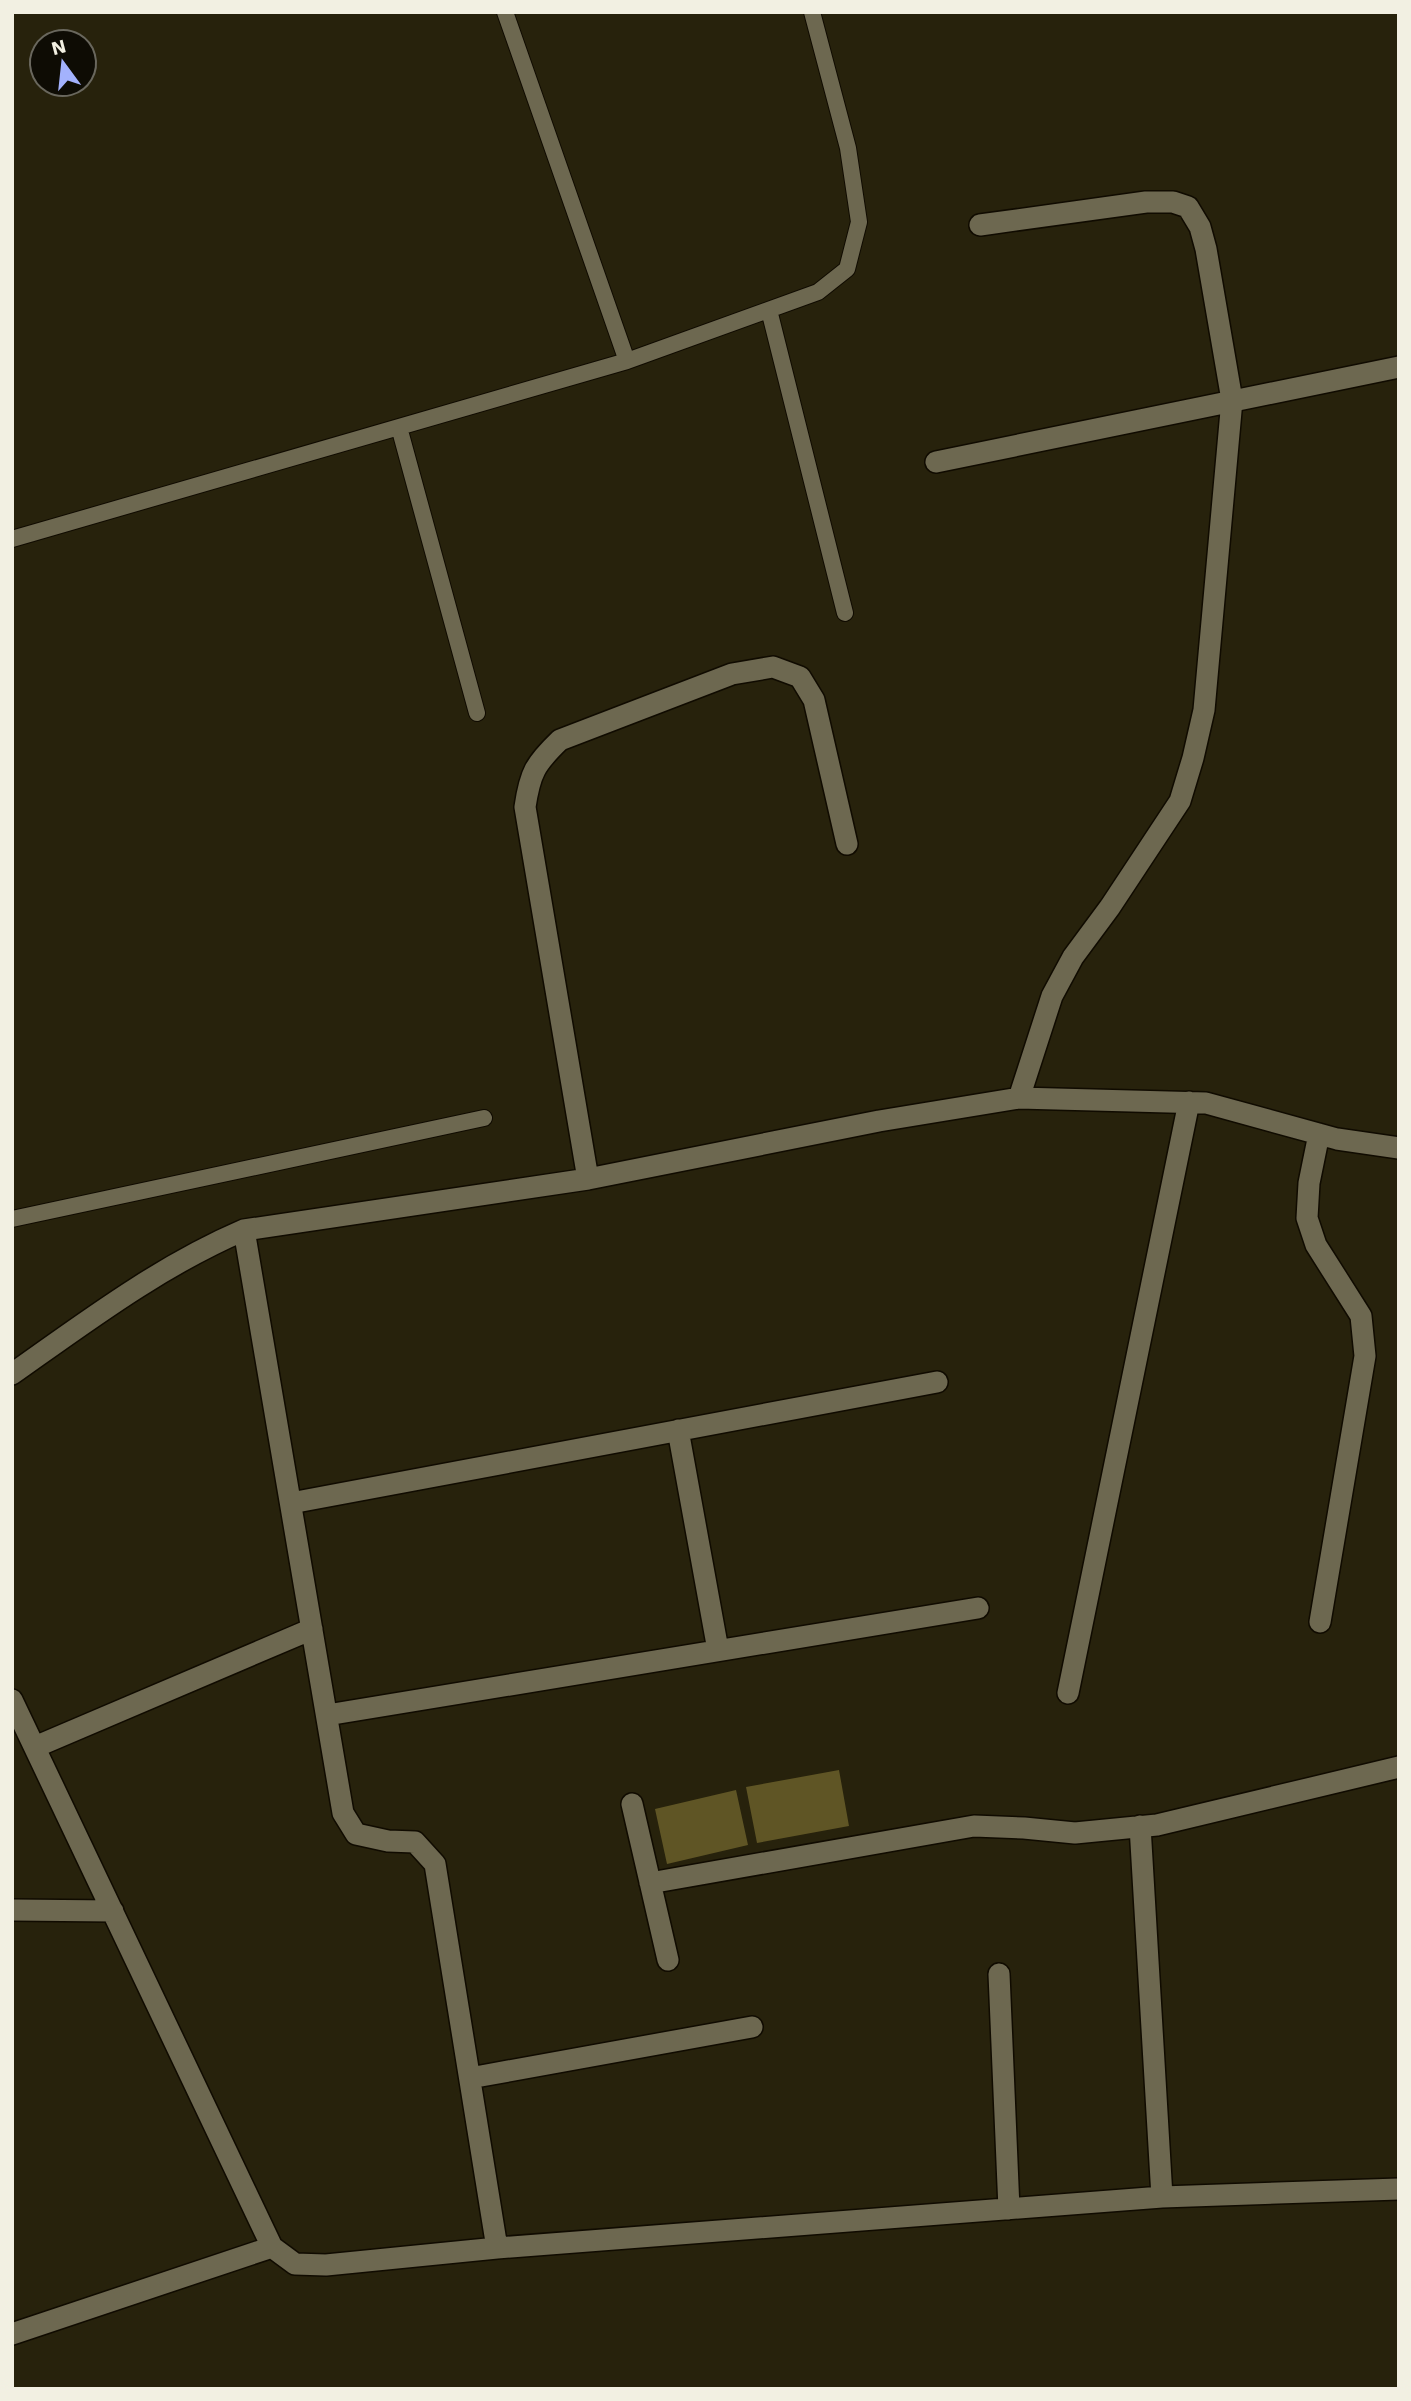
<svg xmlns="http://www.w3.org/2000/svg" width="1411" height="2401" viewBox="0 0 1411 2401" font-family="'Work Sans',sans-serif">
<rect width="100%" height="100%" fill="#27220c"/>
<path fill="#5f5525" d="M839 1770 849 1826 757 1843 746 1787Z
M736 1790 748 1845 667 1864 655 1809Z"/>
<g fill="none" stroke-linecap="round" stroke-linejoin="round">
<g stroke="#100b00" stroke-width="18">
<path id="lane" d="M505 12 627 361
M769 310 845 613
M399 427 477 713
M12 539 627 361 818 292 847 269 859 222 848 148 812 12
M12 1219 484 1118"/>
</g>
<g stroke="#100b00" stroke-width="24">
<path id="street" d="M980 225 1146 202H1173L1188 207 1200 227 1206 249 1232 400 1204 710 1193 758 1180 801 1110 907 1073 957 1052 996 1019 1098
M936 462 1399 367
M1319 1134 1309 1183 1307 1218 1316 1245 1361 1316 1365 1356 1320 1622
M588 1179 525 807C530 773 535 764 560 740L732 674 773 667 800 677 814 700 847 844
M244 1230 343 1813 356 1834 388 1841 415 1842 435 1864 497 2248
M12 1374C87 1321 160 1266 244 1230L588 1179 879 1121 1019 1098 1206 1103 1337 1139 1399 1148
M678 1430 718 1650
M291 1503 937 1382
M1068 1693 1189 1102
M12 1700 272 2247 295 2264 326 2265 497 2248 1162 2197 1399 2189
M327 1715 978 1608
M35 1747 312 1629
M632 1804 668 1960
M1140 1826 1162 2197
M650 1883 974 1826 1024 1828 1075 1833 1157 1825 1399 1767
M12 1910 113 1911
M999 1974 1009 2209
M470 2078 752 2027
M12 2334 272 2247"/>
</g>
<use href="#lane" stroke="#6d6850" stroke-width="16"/>
<use href="#street" stroke="#6d6850" stroke-width="21"/>
</g>
<rect width="1411" height="2401" fill="none" stroke="#f2f0e2" stroke-width="28"/>
<g transform="translate(63 63) rotate(345)"><circle r="33" fill="#0e0c04" stroke="#69675d" stroke-width="2"/>
<path d="M0-5L12 26L0 18L-12 26Z" fill="#a3b2fd"/>
<text y="-10" font-size="19" font-weight="bold" text-anchor="middle" fill="#f2f0e2">N</text>
</g>
</svg>
